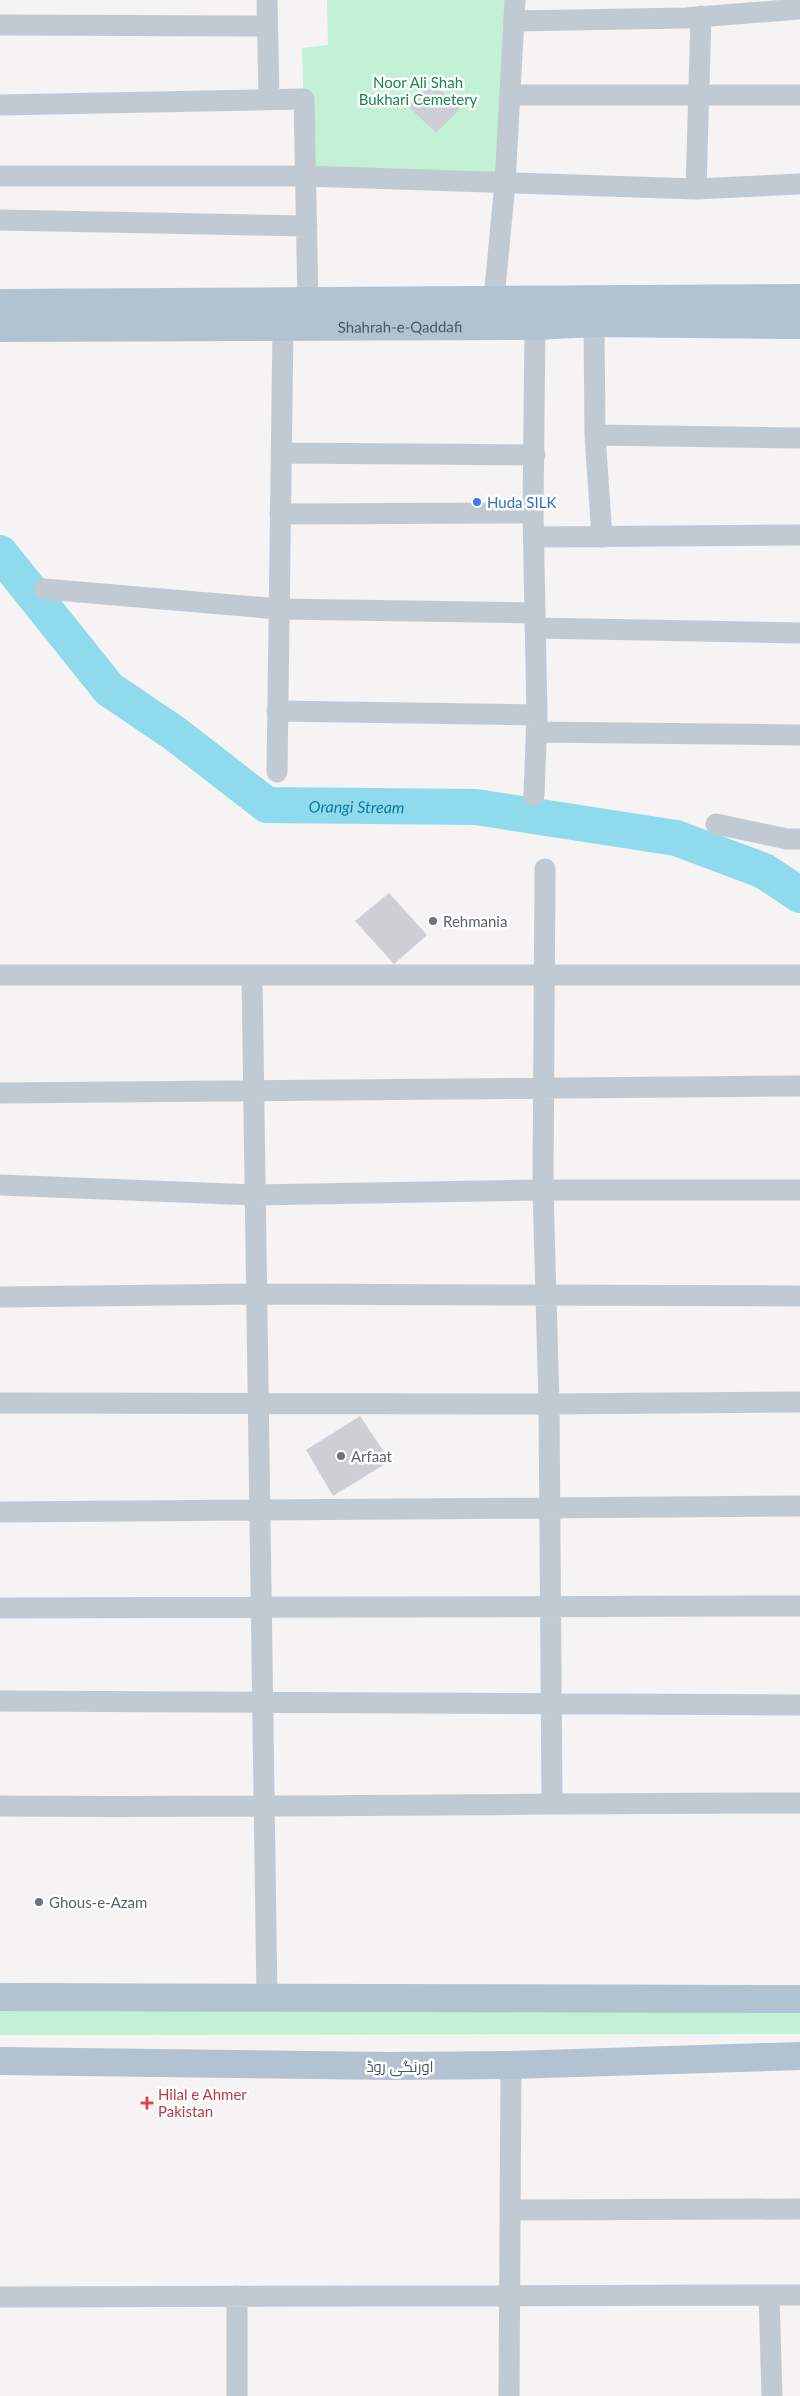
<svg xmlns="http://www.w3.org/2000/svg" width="800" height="2396" viewBox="0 0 800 2396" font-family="Lato,Cairo,sans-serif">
<rect width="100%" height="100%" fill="#f5f3f3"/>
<path fill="#c3f1d5" d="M327 0H513L505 183 306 177 302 48 328 45Z
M800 2008V2034L0 2035V2009Z"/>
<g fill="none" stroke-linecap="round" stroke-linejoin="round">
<path stroke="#90daee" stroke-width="36" id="s1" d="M0 553 109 689 174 733 267 805 476 807 676 838 764 871 800 895"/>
</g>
<path fill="#cdcfd5" d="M433 82 460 109 436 133 408 106Z
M389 893 427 935 394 964 355 921Z
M360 1416 390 1461 333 1496 306 1450Z"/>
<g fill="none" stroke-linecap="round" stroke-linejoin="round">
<path stroke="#c1cad2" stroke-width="21" d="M267 0 269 98
M514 21 686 18 800 9
M0 25 267 26
M510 95H800
M0 105 304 99 308 302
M0 176H306L696 189 800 184
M696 189 701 16
M0 220 307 226
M494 299 505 183 515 0
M594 323 595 435 602 537
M595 435 800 438
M281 453 535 455
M280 514 533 513
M534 537 800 535
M44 589 279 609 534 613
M535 628 800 633
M277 711 537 715
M536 732 800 735
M277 772 283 327
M534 795 537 715 533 513 535 326
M716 824 787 839H800
M545 869 543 1190 549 1404 552 1803
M0 975H800
M252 975 267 1999
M0 1093 800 1086
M0 1185 255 1195 543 1190H800
M0 1297 257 1294 800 1296
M0 1403 549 1404 800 1402
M0 1512 800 1506
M0 1608 800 1606
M0 1701 800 1705
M0 1806C267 1808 533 1803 800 1803
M510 2210 800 2209
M769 2295 772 2396
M0 2297 800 2295
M237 2396V2296
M509 2396 511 2065"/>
<g stroke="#b3c2d1" stroke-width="28">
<path d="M0 303 800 298"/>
<path id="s2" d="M0 328 535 326 594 323 800 325"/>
<path d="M0 1997 800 1999"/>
<path d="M0 2061 389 2066 511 2065 800 2056"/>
</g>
</g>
<circle fill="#3f7fe0" stroke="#fff" stroke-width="2" cx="477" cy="502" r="5"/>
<g fill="#6b7280" stroke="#fff" stroke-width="2">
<circle cx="433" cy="921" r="5"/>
<circle cx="341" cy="1456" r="5"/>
<circle cx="39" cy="1902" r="5"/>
</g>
<path fill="#e0444e" stroke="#fff" stroke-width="2" d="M144.5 2095.5h5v5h5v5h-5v5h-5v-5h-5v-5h5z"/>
<g text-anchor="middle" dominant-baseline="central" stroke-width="5" stroke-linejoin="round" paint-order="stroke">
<g font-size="15" fill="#17864f" stroke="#fff">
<text x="418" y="82">Noor Ali Shah<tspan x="418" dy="17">Bukhari Cemetery</tspan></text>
</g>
<g font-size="15" fill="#4a5661" stroke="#fff">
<text stroke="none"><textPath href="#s2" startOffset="400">Shahrah-e-Qaddafi</textPath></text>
<text x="400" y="2066">اورنگی روڈ</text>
</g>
<g font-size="15" fill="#366cbe" stroke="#fff" text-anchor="start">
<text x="487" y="502">Huda SILK</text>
</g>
<g font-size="15" fill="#5b616d" stroke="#fff" text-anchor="start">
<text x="443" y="921">Rehmania</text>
<text x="351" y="1456">Arfaat</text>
<text x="49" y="1902">Ghous-e-Azam</text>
</g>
<g font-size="15" fill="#be3a42" stroke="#fff" text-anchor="start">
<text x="158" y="2094">Hilal e Ahmer<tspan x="158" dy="17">Pakistan</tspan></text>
</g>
<g font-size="16" font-style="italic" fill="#0c7c9b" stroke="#fff">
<text stroke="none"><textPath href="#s1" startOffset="460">Orangi Stream</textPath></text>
</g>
</g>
</svg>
